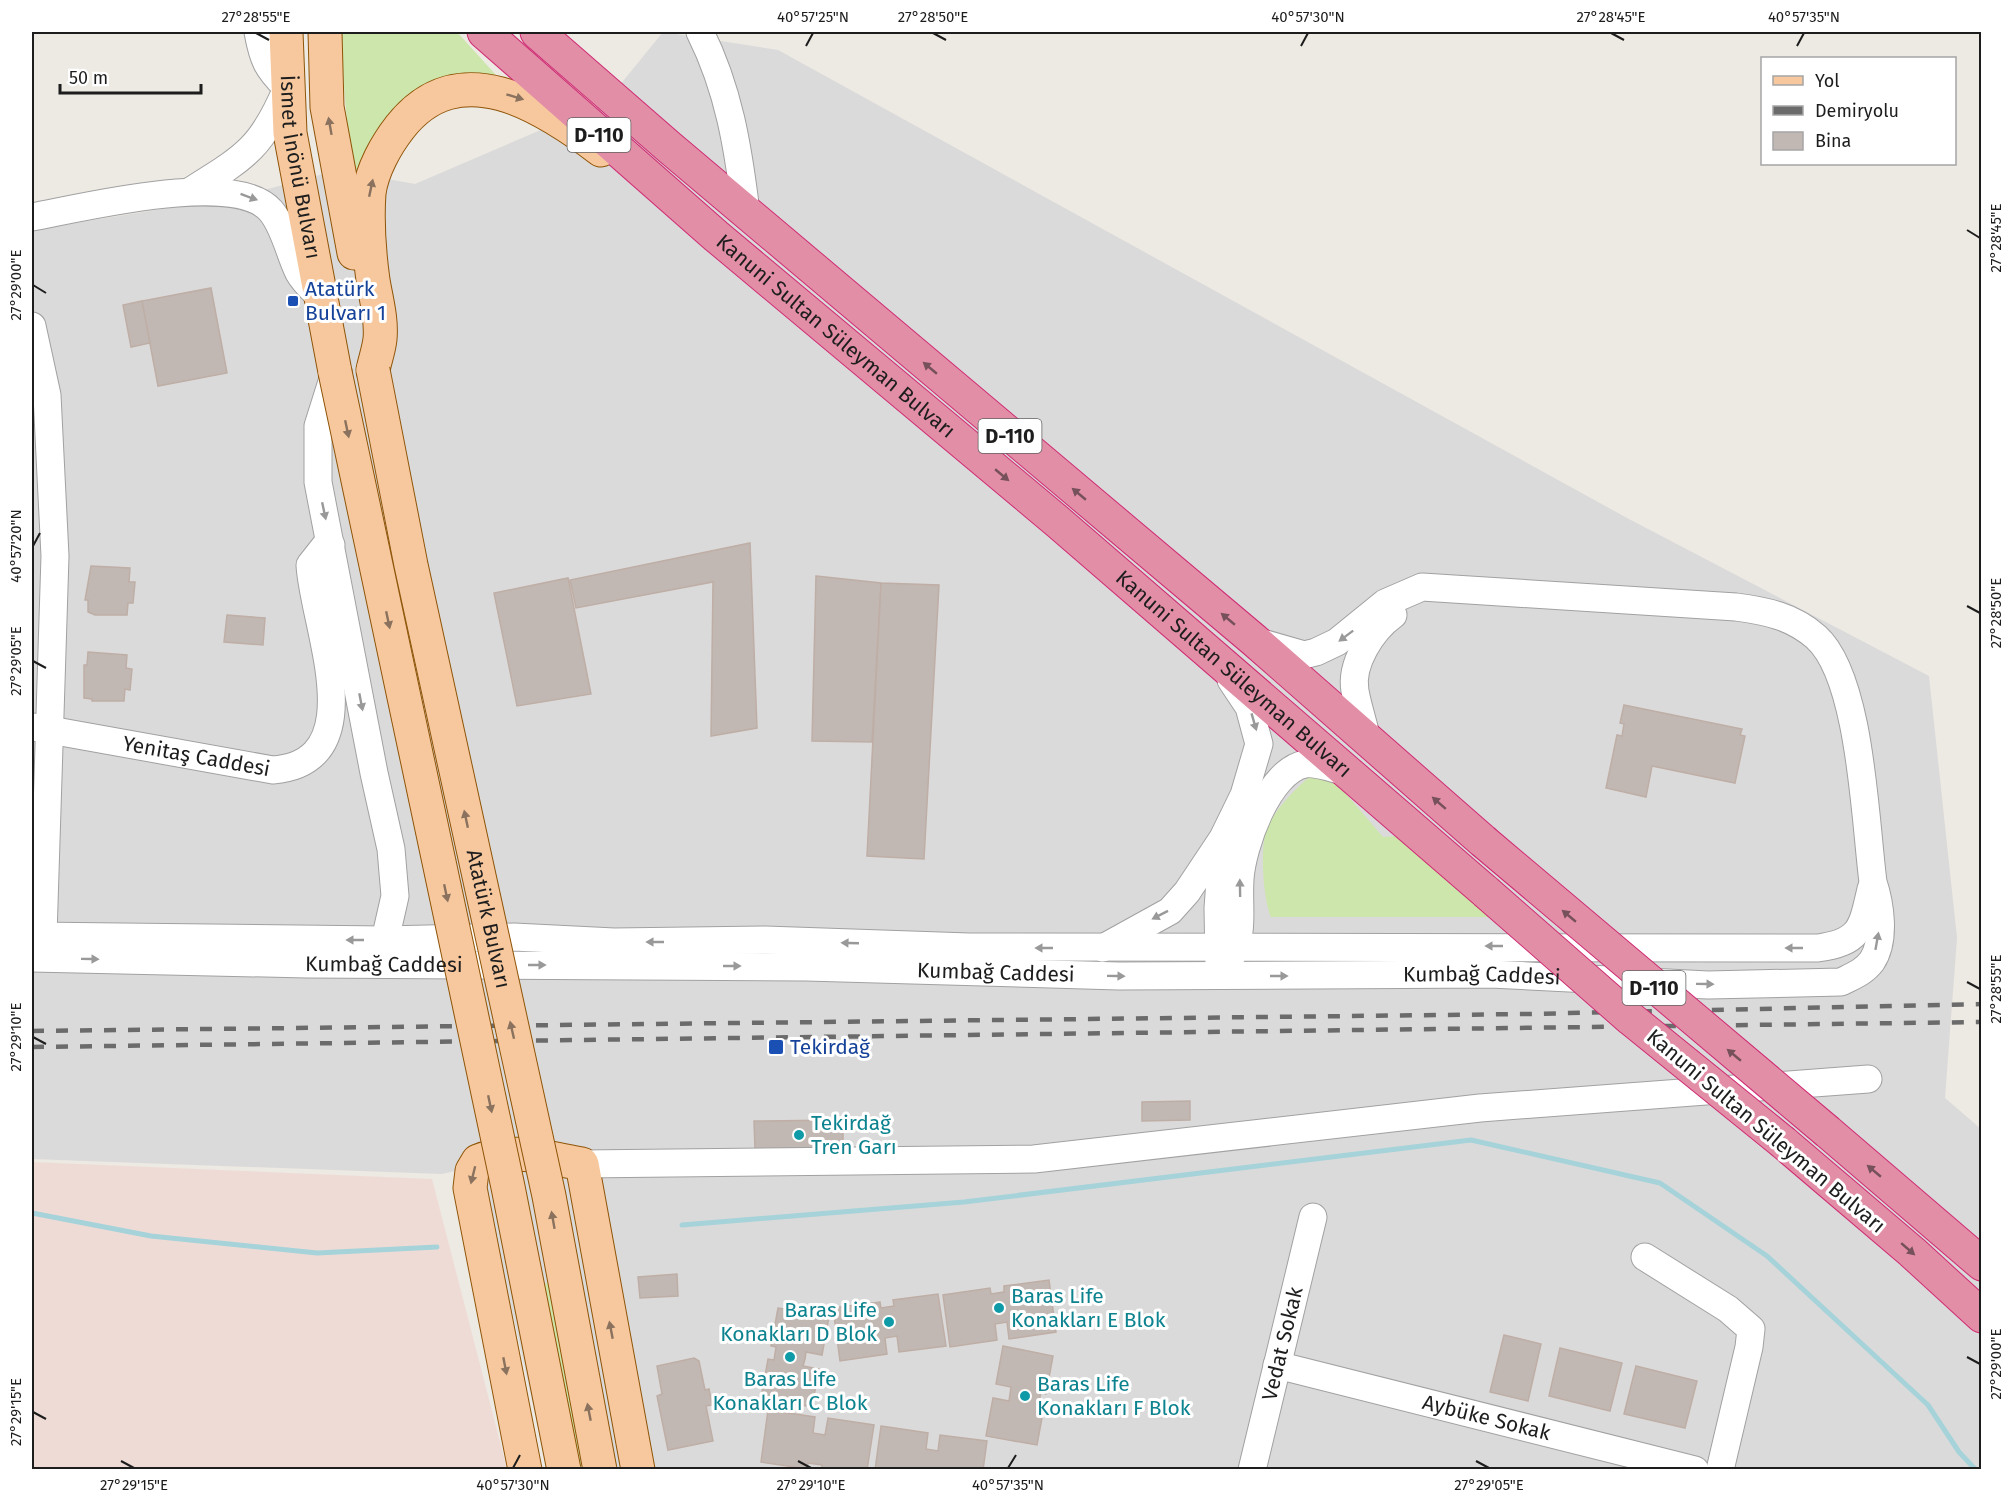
<svg xmlns="http://www.w3.org/2000/svg" width="2013" height="1501" viewBox="0 0 2013 1501" font-family="'Fira Sans',sans-serif">
<rect width="100%" height="100%" fill="#ede9e3"/>
<path fill="#dbdada" d="M663 32 778 50 1627 518 1929 676 1957 938 1945 1098 1981 1129V1469H547L480 1165 442 1174 32 1159V230L242 196 338 170 415 184 606 102Z"/>
<path fill="#efdbd6" d="M32 1162 432 1179 507 1469H32Z"/>
<path fill="#cde6ab" d="M342 32H457L505 85 468 82 360 189C346 137 343 85 342 32Z
M1310 776 1334 780 1383 837 1413 835 1492 917H1271C1263 898 1259 844 1268 826 1278 806 1294 791 1310 776Z
M551 1282 587 1469H579L544 1284Z"/>
<g fill="none" stroke-linecap="round" stroke-linejoin="round">
<path stroke="#a5d3d9" stroke-width="5" d="M32 1213 151 1236 317 1253 437 1247
M682 1225 964 1202 1471 1140 1660 1183 1767 1256 1928 1405 1959 1452 1976 1470"/>
</g>
<path fill="#c2b8b3" stroke="#beaea6" stroke-width="1.5" d="M211 288 227 373 158 386 142 301Z
M142 301 150 343 131 347 123 305Z
M750 543 757 728 711 736 713 582 576 608 570 580Z
M91 566 130 568 129 582H135L133 603H128L127 615H95L88 612V600H85Z
M816 576 881 583 872 742 812 741Z
M568 578 591 694 517 706 494 593Z
M881 583 939 585 924 859 867 856Z
M227 615 265 618 263 645 224 642Z
M88 652 127 655 126 668 132 669 130 690 125 689 124 701H92V699L84 698V665H87Z
M1624 705 1742 729 1740 735 1745 736 1735 783 1652 766 1646 797 1606 788 1617 735 1622 736 1624 724 1620 723Z
M1190 1101V1120L1142 1121V1102Z
M843 1120V1148L755 1149 754 1121Z
M677 1274 678 1296 640 1298 638 1277Z
M1049 1280 1056 1332 1009 1339 1007 1322 995 1324 997 1340 950 1347 943 1295 990 1288 991 1294 1004 1292V1286Z
M938 1294 946 1346 899 1352 897 1336 885 1338 887 1354 840 1361 833 1308 880 1302 881 1308 894 1306 893 1300Z
M778 1308 829 1317 822 1355 806 1352 805 1359 803 1366 819 1369 812 1407 761 1398 768 1359 774 1360 776 1347 771 1346Z
M1504 1335 1541 1344 1528 1401 1490 1392Z
M1003 1346 1053 1356 1046 1394 1041 1392 1038 1406 1044 1407 1037 1445 986 1436 993 1398 1009 1401 1011 1387 996 1384Z
M1560 1348 1622 1363 1610 1411 1549 1396Z
M694 1358 699 1361 705 1390 709 1389 712 1405 706 1406 713 1441 668 1450 657 1396 662 1394 657 1366Z
M1636 1366 1697 1381 1685 1428 1624 1414Z
M768 1410 815 1417 813 1433 825 1435 828 1418 874 1425 867 1470H821L822 1465 808 1463 807 1469 761 1462Z
M881 1426 928 1433 926 1449 938 1451 940 1435 987 1441 983 1470H875Z"/>
<g fill="none" stroke-linecap="round" stroke-linejoin="round">
<g stroke="#a1a1a1" stroke-width="29">
<g id="minor">
<path d="M700 32C729 90 738 147 746 212"/>
<path d="M192 190C245 157 262 148 287 88 267 68 263 60 258 32"/>
<path d="M32 217C82 208 236 169 271 211 285 228 289 253 299 273 304 282 313 290 320 297"/>
<path d="M32 326 47 395 55 556 43 936"/>
<path d="M335 372 318 426V482L374 773 391 849 395 896 385 940"/>
<path id="s1" d="M33 727 273 770C375 762 313 625 310 565L325 546 331 545"/>
<path d="M1367 741C1364 724 1358 708 1355 691 1350 664 1372 630 1393 615"/>
<path d="M32 936 385 940 514 937 614 942 765 940 969 947 1818 948C1861 942 1862 928 1871 889"/>
<path d="M1103 948 1170 911 1187 892 1223 838 1244 795 1259 744 1249 707 1231 680"/>
<path id="s2" d="M32 958 307 964 806 967 1119 976 1491 974 1708 985 1841 982C1853 976 1864 972 1872 961 1886 940 1880 903 1873 882 1865 821 1861 677 1816 637 1792 616 1766 611 1736 607L1422 587 1385 603 1337 642 1316 652 1304 655 1259 642"/>
<path d="M1230 959C1245 931 1238 910 1240 879 1242 847 1268 771 1305 764 1315 762 1340 770 1350 774"/>
<path d="M1219 963 1218 908 1223 840"/>
<path d="M582 1164 1034 1159 1480 1108 1868 1079"/>
<path d="M1645 1257 1728 1309 1751 1329 1749 1347 1720 1470"/>
<path id="s3" d="M1277 1365 1695 1470"/>
<path id="s4" d="M1252 1470 1313 1217"/>
</g>
</g>
<g stroke="#8e5407" stroke-width="35">
<g id="major">
<path id="s5" d="M286 32 290 133 335 372"/>
<path d="M325 32 327 107 354 253"/>
<path d="M373 370C375 360 379 349 380 339 382 319 376 299 373 280 369 251 367 222 369 193 372 170 386 145 400 127 459 52 543 106 601 150"/>
<path d="M525 1470 470 1188 472 1171 478 1161C513 1147 547 1158 582 1164L638 1470"/>
</g>
</g>
<g stroke="#cf2c74" stroke-width="35">
<g id="highway">
<path id="s6" d="M484 32 716 236 1058 522 1486 892"/>
<path d="M537 32 669 147 1254 640 1483 841"/>
<path d="M1828 1132 1982 1264"/>
<path d="M1784 1143 1912 1252 1982 1316"/>
</g>
</g>
<use href="#minor" stroke="#fff" stroke-width="27"/>
<use href="#major" stroke="#f7c89e" stroke-width="33"/>
<use href="#highway" stroke="#e28ea6" stroke-width="33"/>
<path stroke="#6b6b6b" stroke-width="4.5" stroke-dasharray="12 12" stroke-linecap="butt" d="M32 1031 1528 1014 1982 1004
M32 1047 1982 1022"/>
<g stroke="#8e5407" stroke-width="35" stroke-linecap="butt">
<g id="major-bridge">
<path id="s7" d="M373 370 411 565 549 1196 600 1470"/>
<path d="M335 372 508 1187 564 1470"/>
</g>
</g>
<g stroke="#cf2c74" stroke-width="35" stroke-linecap="butt">
<path id="highway-bridge" d="M1483 841 1828 1132
M1486 892 1631 1019 1784 1143"/>
</g>
<use href="#major-bridge" stroke="#f7c89e" stroke-width="33"/>
<use href="#highway-bridge" stroke="#e28ea6" stroke-width="33"/>
</g>
<defs><path id="oneway-solid" d="M-6-.8H1V-3.2L6.5 0L1 3.2V.8H-6Z" transform="scale(1.5)"/></defs>
<g fill="#8a725e">
<use href="#oneway-solid" transform="translate(515 97) rotate(17)"/>
<use href="#oneway-solid" transform="translate(330 126) rotate(-100)"/>
<use href="#oneway-solid" transform="translate(371 188) rotate(-78)"/>
<use href="#oneway-solid" transform="translate(347 429) rotate(78)"/>
<use href="#oneway-solid" transform="translate(388 620) rotate(78)"/>
<use href="#oneway-solid" transform="translate(466 819) rotate(-102)"/>
<use href="#oneway-solid" transform="translate(446 893) rotate(78)"/>
<use href="#oneway-solid" transform="translate(512 1030) rotate(-103)"/>
<use href="#oneway-solid" transform="translate(490 1104) rotate(78)"/>
<use href="#oneway-solid" transform="translate(473 1175) rotate(104)"/>
<use href="#oneway-solid" transform="translate(553 1220) rotate(-100)"/>
<use href="#oneway-solid" transform="translate(611 1330) rotate(-101)"/>
<use href="#oneway-solid" transform="translate(505 1366) rotate(79)"/>
<use href="#oneway-solid" transform="translate(589 1412) rotate(-101)"/>
</g>
<g fill="#999">
<use href="#oneway-solid" transform="translate(249 197) rotate(20)"/>
<use href="#oneway-solid" transform="translate(324 511) rotate(78)"/>
<use href="#oneway-solid" transform="translate(1346 636) rotate(143)"/>
<use href="#oneway-solid" transform="translate(361 702) rotate(79)"/>
<use href="#oneway-solid" transform="translate(1254 722) rotate(74)"/>
<use href="#oneway-solid" transform="translate(1240 888) rotate(-91)"/>
<use href="#oneway-solid" transform="translate(1160 915) rotate(153)"/>
<use href="#oneway-solid" transform="translate(355 940) rotate(-180)"/>
<use href="#oneway-solid" transform="translate(1877 941) rotate(-80)"/>
<use href="#oneway-solid" transform="translate(655 942) rotate(-180)"/>
<use href="#oneway-solid" transform="translate(850 943) rotate(-178)"/>
<use href="#oneway-solid" transform="translate(1494 946) rotate(-180)"/>
<use href="#oneway-solid" transform="translate(1044 948) rotate(-180)"/>
<use href="#oneway-solid" transform="translate(1794 948) rotate(-180)"/>
<use href="#oneway-solid" transform="translate(90 959) rotate(1)"/>
<use href="#oneway-solid" transform="translate(537 965)"/>
<use href="#oneway-solid" transform="translate(732 966)"/>
<use href="#oneway-solid" transform="translate(1116 976) rotate(1)"/>
<use href="#oneway-solid" transform="translate(1279 976)"/>
<use href="#oneway-solid" transform="translate(1705 984) rotate(1)"/>
</g>
<g fill="#76505b">
<use href="#oneway-solid" transform="translate(930 368) rotate(-140)"/>
<use href="#oneway-solid" transform="translate(1002 475) rotate(40)"/>
<use href="#oneway-solid" transform="translate(1079 494) rotate(-140)"/>
<use href="#oneway-solid" transform="translate(1228 619) rotate(-140)"/>
<use href="#oneway-solid" transform="translate(1439 803) rotate(-139)"/>
<use href="#oneway-solid" transform="translate(1569 916) rotate(-140)"/>
<use href="#oneway-solid" transform="translate(1734 1055) rotate(-140)"/>
<use href="#oneway-solid" transform="translate(1874 1171) rotate(-140)"/>
<use href="#oneway-solid" transform="translate(1908 1249) rotate(41)"/>
</g>
<path fill="none" stroke="#1d1d1d" stroke-width="2" d="M256 33 269 40M933 33 946 40M1611 33 1624 40M806 46 813 33M1301 46 1308 33M1797 46 1804 33M1967 230 1980 238M33 285 46 293M33 546 40 533M1967 606 1980 613M33 661 46 668M1967 982 1980 989M33 1037 46 1044M1967 1357 1980 1364M33 1412 46 1419M121 1461 134 1468M798 1461 811 1468M1476 1461 1489 1468M513 1468 520 1455M1008 1468 1016 1455"/>
<g fill="#1a4fb4" stroke="#fff" stroke-width="2">
<rect x="287" y="295" width="12" height="12" rx="3"/>
<rect x="768" y="1039" width="16" height="16" rx="3"/>
</g>
<g fill="#0f9aa8" stroke="#fff" stroke-width="2">
<circle cx="799" cy="1135" r="6"/>
<circle cx="999" cy="1308" r="6"/>
<circle cx="889" cy="1322" r="6"/>
<circle cx="790" cy="1357" r="6"/>
<circle cx="1025" cy="1396" r="6"/>
</g>
<g text-anchor="middle" dominant-baseline="central" stroke-width="6" stroke-linejoin="round" paint-order="stroke">
<g fill="#fff" stroke="#616161" stroke-width="1.5">
<rect x="567.5" y="118" width="63" height="34" rx="4.5"/>
<rect x="978.5" y="419" width="63" height="34" rx="4.5"/>
<rect x="1622.5" y="971" width="63" height="34" rx="4.5"/>
</g>
<g font-size="20" font-weight="bold" fill="#1d1d1d">
<text x="599" y="135">D-110</text>
<text x="1010" y="436">D-110</text>
<text x="1654" y="988">D-110</text>
</g>
<g font-size="21" fill="#1d1d1d" stroke="#fff">
<text stroke="none"><textPath href="#s5" startOffset="136">İsmet İnönü Bulvarı</textPath></text>
<text stroke="none"><textPath href="#s6" startOffset="465">Kanuni Sultan Süleyman Bulvarı</textPath></text>
<text stroke="none"><textPath href="#s6" startOffset="987">Kanuni Sultan Süleyman Bulvarı</textPath></text>
<text stroke="none"><textPath href="#s1" startOffset="166">Yenitaş Caddesi</textPath></text>
<text stroke="none"><textPath href="#s7" startOffset="561">Atatürk Bulvarı</textPath></text>
<text stroke="none"><textPath href="#s2" startOffset="352">Kumbağ Caddesi</textPath></text>
<text stroke="none"><textPath href="#s2" startOffset="964">Kumbağ Caddesi</textPath></text>
<text stroke="none"><textPath href="#s2" startOffset="1450">Kumbağ Caddesi</textPath></text>
<text transform="translate(1766 1131) rotate(40)">Kanuni Sultan Süleyman Bulvarı</text>
<text stroke="none"><textPath href="#s4" startOffset="130">Vedat Sokak</textPath></text>
<text stroke="none"><textPath href="#s3" startOffset="216">Aybüke Sokak</textPath></text>
</g>
<g font-size="21" fill="#164399" stroke="#fff" text-anchor="start">
<text x="305" y="289">Atatürk<tspan x="305" dy="24">Bulvarı 1</tspan></text>
<text x="790" y="1047">Tekirdağ</text>
</g>
<g font-size="21" fill="#0d838f" stroke="#fff" text-anchor="start">
<text x="811" y="1123">Tekirdağ<tspan x="811" dy="24">Tren Garı</tspan></text>
<text x="1011" y="1296">Baras Life<tspan x="1011" dy="24">Konakları E Blok</tspan></text>
<text x="877" y="1310" text-anchor="end">Baras Life<tspan x="877" dy="24">Konakları D Blok</tspan></text>
<text x="790" y="1379" text-anchor="middle">Baras Life<tspan x="790" dy="24">Konakları C Blok</tspan></text>
<text x="1037" y="1384">Baras Life<tspan x="1037" dy="24">Konakları F Blok</tspan></text>
</g>
</g>
<rect width="2013" height="1501" fill="none" stroke="#ffffff" stroke-width="66"/>
<rect x="1761" y="57" width="195" height="108" fill="#ffffff" stroke="#a5a5a5" stroke-width="1.5"/>
<rect x="1773" y="76" width="30" height="9" fill="#f7c89e" stroke="#a5a5a5" stroke-width="1.5"/>
<text x="1815" y="87" font-size="18" fill="#1d1d1d">Yol</text>
<rect x="1773" y="106" width="30" height="9" fill="#6b6b6b" stroke="#a5a5a5" stroke-width="1.5"/>
<text x="1815" y="117" font-size="18" fill="#1d1d1d">Demiryolu</text>
<rect x="1773" y="132" width="30" height="18" fill="#c2b8b3" stroke="#a5a5a5" stroke-width="1.5"/>
<text x="1815" y="147" font-size="18" fill="#1d1d1d">Bina</text>
<path d="M60 84v9h141v-9" fill="none" stroke="#1d1d1d" stroke-width="3"/>
<text x="69" y="84" font-size="18" fill="#1d1d1d" stroke="#ffffff" stroke-width="4.5" paint-order="stroke">50 m</text>
<rect x="33" y="33" width="1947" height="1435" fill="none" stroke="#1d1d1d" stroke-width="2"/>
<g font-size="15" text-anchor="middle" fill="#1d1d1d">
<text x="256" y="22">27°28'55"E</text>
<text x="813" y="22">40°57'25"N</text>
<text x="933" y="22">27°28'50"E</text>
<text x="1308" y="22">40°57'30"N</text>
<text x="1611" y="22">27°28'45"E</text>
<text x="1804" y="22">40°57'35"N</text>
<text transform="translate(1996 238) rotate(-90)" y="5">27°28'45"E</text>
<text transform="translate(16 285) rotate(-90)" y="5">27°29'00"E</text>
<text transform="translate(16 546) rotate(-90)" y="5">40°57'20"N</text>
<text transform="translate(1996 613) rotate(-90)" y="5">27°28'50"E</text>
<text transform="translate(16 661) rotate(-90)" y="5">27°29'05"E</text>
<text transform="translate(1996 989) rotate(-90)" y="5">27°28'55"E</text>
<text transform="translate(16 1037) rotate(-90)" y="5">27°29'10"E</text>
<text transform="translate(1996 1364) rotate(-90)" y="5">27°29'00"E</text>
<text transform="translate(16 1412) rotate(-90)" y="5">27°29'15"E</text>
<text x="134" y="1490">27°29'15"E</text>
<text x="513" y="1490">40°57'30"N</text>
<text x="811" y="1490">27°29'10"E</text>
<text x="1008" y="1490">40°57'35"N</text>
<text x="1489" y="1490">27°29'05"E</text>
</g>
</svg>
